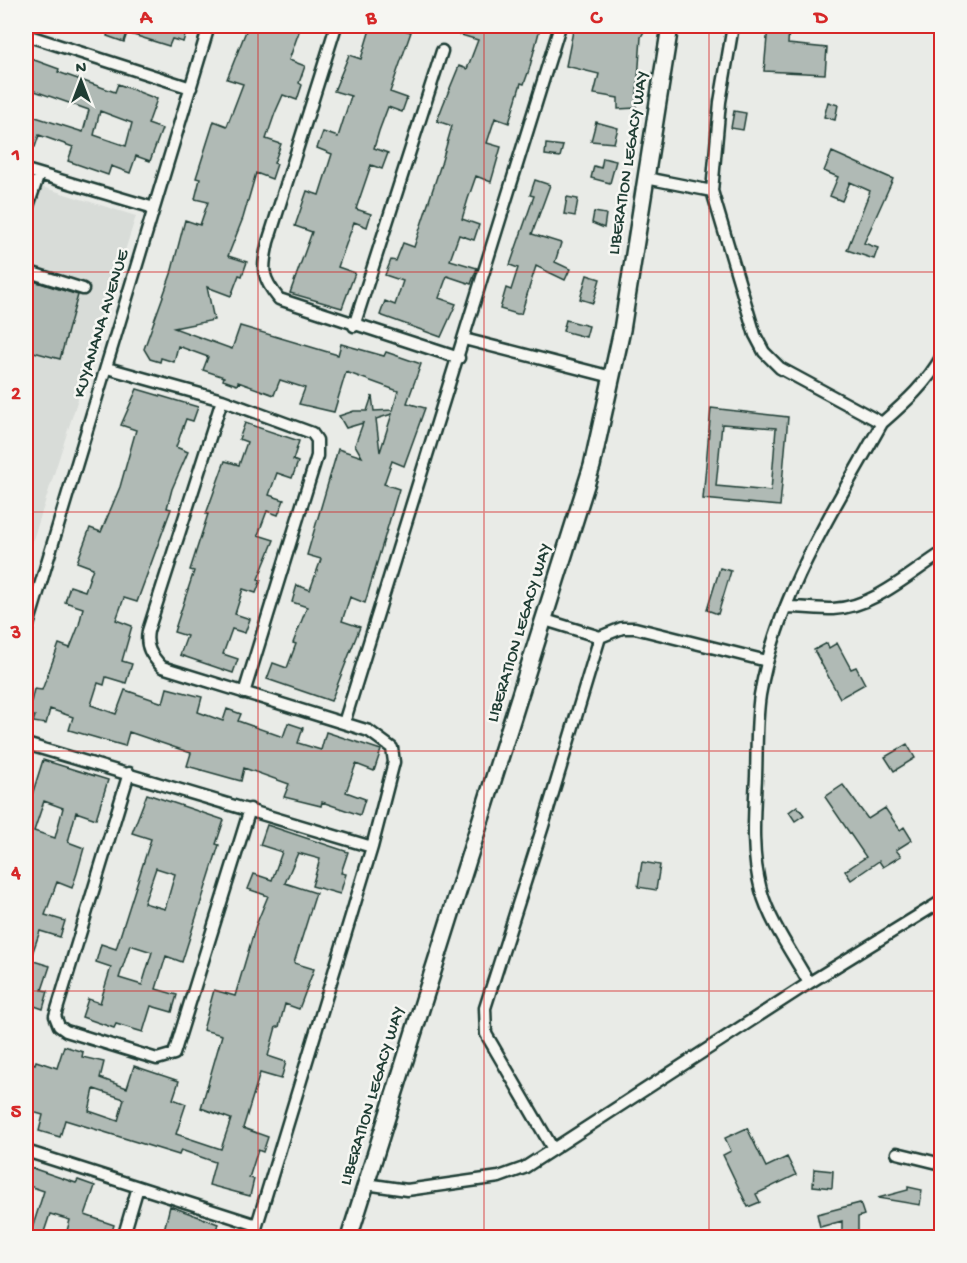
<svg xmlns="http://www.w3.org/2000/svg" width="967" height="1263" viewBox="0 0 967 1263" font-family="'Gochi Hand',sans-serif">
<rect width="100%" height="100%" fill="#e9ebe7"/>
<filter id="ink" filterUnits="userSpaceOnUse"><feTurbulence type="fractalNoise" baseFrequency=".0167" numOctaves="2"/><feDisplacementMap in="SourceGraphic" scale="12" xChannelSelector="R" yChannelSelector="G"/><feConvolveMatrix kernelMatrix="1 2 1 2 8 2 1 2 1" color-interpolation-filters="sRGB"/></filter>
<g filter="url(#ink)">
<path fill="#d8dcd8" d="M26 182 136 216 26 562Z"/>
<path fill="#b0bab5" stroke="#1f3d34" stroke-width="1.5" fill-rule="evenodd" d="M110 26H177L187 29 183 42 172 39 169 46 127 33 124 42 107 36Z
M248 26H301L289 60 305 66 299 83 302 85 297 100 283 95 275 113 266 139 281 144 274 163 277 164 272 179 256 173 243 218 228 256 247 262 242 276 239 275 231 296 207 287 214 320 174 328 232 349 240 326 338 355 341 344 384 356 386 352 421 364 407 403 425 408 404 466 392 461 384 484 399 489 365 603 350 597 342 621 360 627 331 701 267 679 273 663 287 668 296 644 293 643 307 607 292 602 297 585 310 590 319 565 321 559 307 555 338 449 362 457 355 445 363 423 346 428 339 416 354 411H367L372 396 374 411 393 410 398 391 346 372 334 412 299 404 305 388 280 380 274 395 238 382 237 385 223 380 224 377 203 370 208 357 178 346 174 362 161 358 160 362 150 359 144 349 171 274 185 220 200 225 208 202 195 199 200 179 196 178 214 121 227 126 243 84 227 79ZM392 414 380 452 376 419Z
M371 26H391L411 32 390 92 407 98 402 112 388 107 379 131 374 148 388 153 382 169 371 165 356 209 371 214 367 227 354 222 338 267 355 273 342 308 290 293 312 232 295 226 307 191 319 195 332 154 317 148 323 132 338 137 351 96 334 91 349 55 361 59Z
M439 26H520L539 32 529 70 524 84 521 83 509 123 495 118 487 143 501 147 491 182 476 176 468 199 462 219 479 225 474 240 459 235 450 260 477 268 471 284 447 276 439 298 456 304 441 337 380 315 385 301 395 305 403 281 385 275 391 260 396 261 403 243 414 247 441 164 452 126 437 121 443 105 459 66 467 69 478 40 438 28Z
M574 26H647L641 37 636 108 618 109V98L594 94 599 74 566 66Z
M768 26H789L788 44 827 48 825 74 764 71Z
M26 57 59 69 58 72 115 92 118 84 157 99 148 124 162 129 150 161 136 156 130 173 111 166 108 175 68 161 73 147 39 135 35 147 26 143V114L83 132 89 110 26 88ZM100 111 132 123 126 146 94 135Z
M828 102 838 105 835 120 824 117Z
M734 111 746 113 743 130 731 128Z
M596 122 618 128 614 143 591 141Z
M546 144 563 146 560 157 545 155Z
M832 152 893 179 864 243 878 248 874 259 847 250 870 191 850 182 842 201 830 196 838 177 824 171Z
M603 158 616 161 610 183 591 178 594 166 601 168Z
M535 180 550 185 532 234 561 243 555 262 570 269 565 280 536 266 521 314H517L500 309 506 288 511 290 518 268 510 265 534 196 530 195Z
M567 197 578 199 575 216 564 214Z
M594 212 606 214 604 228 592 223Z
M587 275 600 279 593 303 580 299Z
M27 279 78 295 60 359 26 350Z
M566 320 589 326 586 337 563 331Z
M137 389 198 407 193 421 186 419 176 447 188 452 172 489 167 508 171 509 137 602 124 598 116 620 132 626 122 661 132 664 126 683 106 677 104 685 98 683 91 705 116 714 125 690 163 703 167 688 202 697 198 712 223 721 227 709 241 714 238 721 283 737 288 723 303 728 298 743 321 750 326 732 381 750 374 771 356 764 346 792 365 799 360 815 322 802 321 806 284 797 289 784 244 768 241 781 187 766 191 753 129 732 125 746 69 730 73 717 50 709 46 724 33 722 35 716 28 715 34 689 42 690 59 644 70 648 79 625 83 608 65 602 70 586 85 591 93 568 77 562 90 528 101 532 120 487 136 430 121 425Z
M711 408 788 417 780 506 703 499ZM722 424 776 428 771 491 716 486Z
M245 423 299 441 293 460 298 462 292 478 277 473 269 495 284 500 278 515 267 511 258 535 274 540 258 579 261 580 256 593 243 589 235 614 250 619 245 633 232 629 223 654 238 659 233 673 180 655 187 636 174 632 194 571 190 570 208 514H206L225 461 239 465 247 442 239 439Z
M720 568 731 571 718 614 707 610Z
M827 643 829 648 837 643 851 669 856 667 865 684 840 698 814 650Z
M907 744 915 758 894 771 885 757Z
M43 760 108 780 96 819 76 812 68 842 84 848 77 873 72 888 57 882 45 915 65 921 60 937 40 931 30 960 50 966 42 990 48 991 43 1009 26 1003V924L31 908 26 907V814ZM44 801 63 808 55 838 34 831Z
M843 785 868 819 885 808 900 830 904 827 912 840 896 850 901 856 883 867 879 861 851 880 845 871 866 857 825 797Z
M147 794 224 820 216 844 219 845 182 962 166 956 156 989 177 995 172 1012 151 1006 143 1032 116 1024 114 1028 82 1017 88 999 100 1003 111 967 96 962 101 944 116 949 151 839 132 833ZM156 868 175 874 165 909 144 903ZM130 945 152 952 142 985 119 978Z
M797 806 804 815 795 821 789 812Z
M267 825 348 852 341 873 346 874 340 894 312 886 320 859 298 853 285 883 316 893 294 963 314 969 299 1009 285 1004 279 1027H276L268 1056 286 1062 281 1079 260 1073 243 1128 268 1137 263 1152 258 1150 249 1178 254 1179 250 1196 209 1185 215 1162 181 1150 179 1155 65 1120 60 1137 39 1131 43 1115 26 1110V1093L29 1080 26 1079V1061L35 1064 36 1061 57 1068 64 1046 83 1052 82 1057 104 1062 100 1078 127 1088 134 1066 179 1081 173 1099 186 1104 176 1134 221 1149 231 1119 201 1108 222 1035 203 1030 214 990 235 996 256 925 268 896 248 889 254 874 272 880 282 852 260 845ZM94 1089 124 1099 118 1121 89 1111Z
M642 862 660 865 656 890 638 887Z
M747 1128 766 1167 787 1157 796 1175 756 1194 760 1202 748 1207 723 1155 731 1151 725 1138Z
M26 1166 76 1183 78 1180 95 1186 85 1215 114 1225 110 1238H65L70 1220 50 1214 42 1238 30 1235 44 1191 26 1185Z
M814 1169 833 1171 832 1188 813 1186Z
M908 1187 922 1190 920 1205 878 1198 908 1190Z
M860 1203 864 1215 858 1217V1238H842V1221L820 1227 817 1214Z
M170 1206 218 1224 213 1238H162Z"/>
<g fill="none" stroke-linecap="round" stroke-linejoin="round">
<g stroke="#1f3d34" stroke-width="15">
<path id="street" d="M336 26 268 242C262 269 261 277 279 299L459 358
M26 35 191 88
M26 170 154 208
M646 178 712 191 755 335 764 352 780 368 882 423C906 402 927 383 942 356
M712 191 720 102 733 26
M26 212 39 174
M26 271 83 289
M354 326 442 51
M464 339 612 377
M107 368 222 400 312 433 317 440V456L244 693
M222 400 148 631C145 647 151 655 162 667L369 731 392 748 394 762 372 847 253 1238
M786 607C801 607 818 609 833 609 874 607 909 574 942 553
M545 620 600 637
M26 632 209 26
M344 723 560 26
M26 744 372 847
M129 773 55 1016 59 1026 66 1031 157 1059 174 1054 250 809
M809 983C793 954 770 923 761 890 751 853 754 815 756 777 757 750 756 722 760 695 777 596 834 509 882 423
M553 1149 486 1034 485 1008 543 826 600 637 622 628H635L767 661
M26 1151 257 1225
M897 1153 942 1164
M366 1184 407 1190 499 1177 524 1168 809 983 942 901
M123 1238 138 1187"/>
</g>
<g stroke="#1f3d34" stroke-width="20">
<path id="secondary" d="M349 1238 592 466 622 330 670 26"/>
</g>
<use href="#street" stroke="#f6f6f2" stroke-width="10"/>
<use href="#secondary" stroke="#f6f6f2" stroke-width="15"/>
</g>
</g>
<path fill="none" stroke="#d62828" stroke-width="1.5" stroke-opacity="0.55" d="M258 26V1238M484 26V1238M709 26V1238M26 272H942M26 512H942M26 751H942M26 991H942"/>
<g text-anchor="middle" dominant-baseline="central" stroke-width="5" stroke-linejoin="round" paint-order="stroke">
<g font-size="18" fill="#1f3d34" stroke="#f6f6f2">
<text transform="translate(629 163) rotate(-81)">LIBERATION LEGACY WAY</text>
<text transform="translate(102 324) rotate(-73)">KUYANANA AVENUE</text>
<text transform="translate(520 633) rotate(-73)">LIBERATION LEGACY WAY</text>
<text transform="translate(373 1096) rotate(-73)">LIBERATION LEGACY WAY</text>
</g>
</g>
<rect width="967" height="1263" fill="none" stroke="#f6f6f2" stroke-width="66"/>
<g transform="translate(81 81)" stroke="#f6f6f2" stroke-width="4.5" paint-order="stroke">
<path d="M0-4.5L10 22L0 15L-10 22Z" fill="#1f3d34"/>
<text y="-9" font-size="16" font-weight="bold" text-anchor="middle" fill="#1f3d34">N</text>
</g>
<rect x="33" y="33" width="901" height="1197" fill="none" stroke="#d62828" stroke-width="2"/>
<g font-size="20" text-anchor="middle" font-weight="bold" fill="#d62828">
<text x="146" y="23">A</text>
<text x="371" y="23">B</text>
<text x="596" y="23">C</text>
<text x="821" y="23">D</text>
<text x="16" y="160">1</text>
<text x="16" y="399">2</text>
<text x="16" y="638">3</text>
<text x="16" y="878">4</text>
<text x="16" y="1117">5</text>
</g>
</svg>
